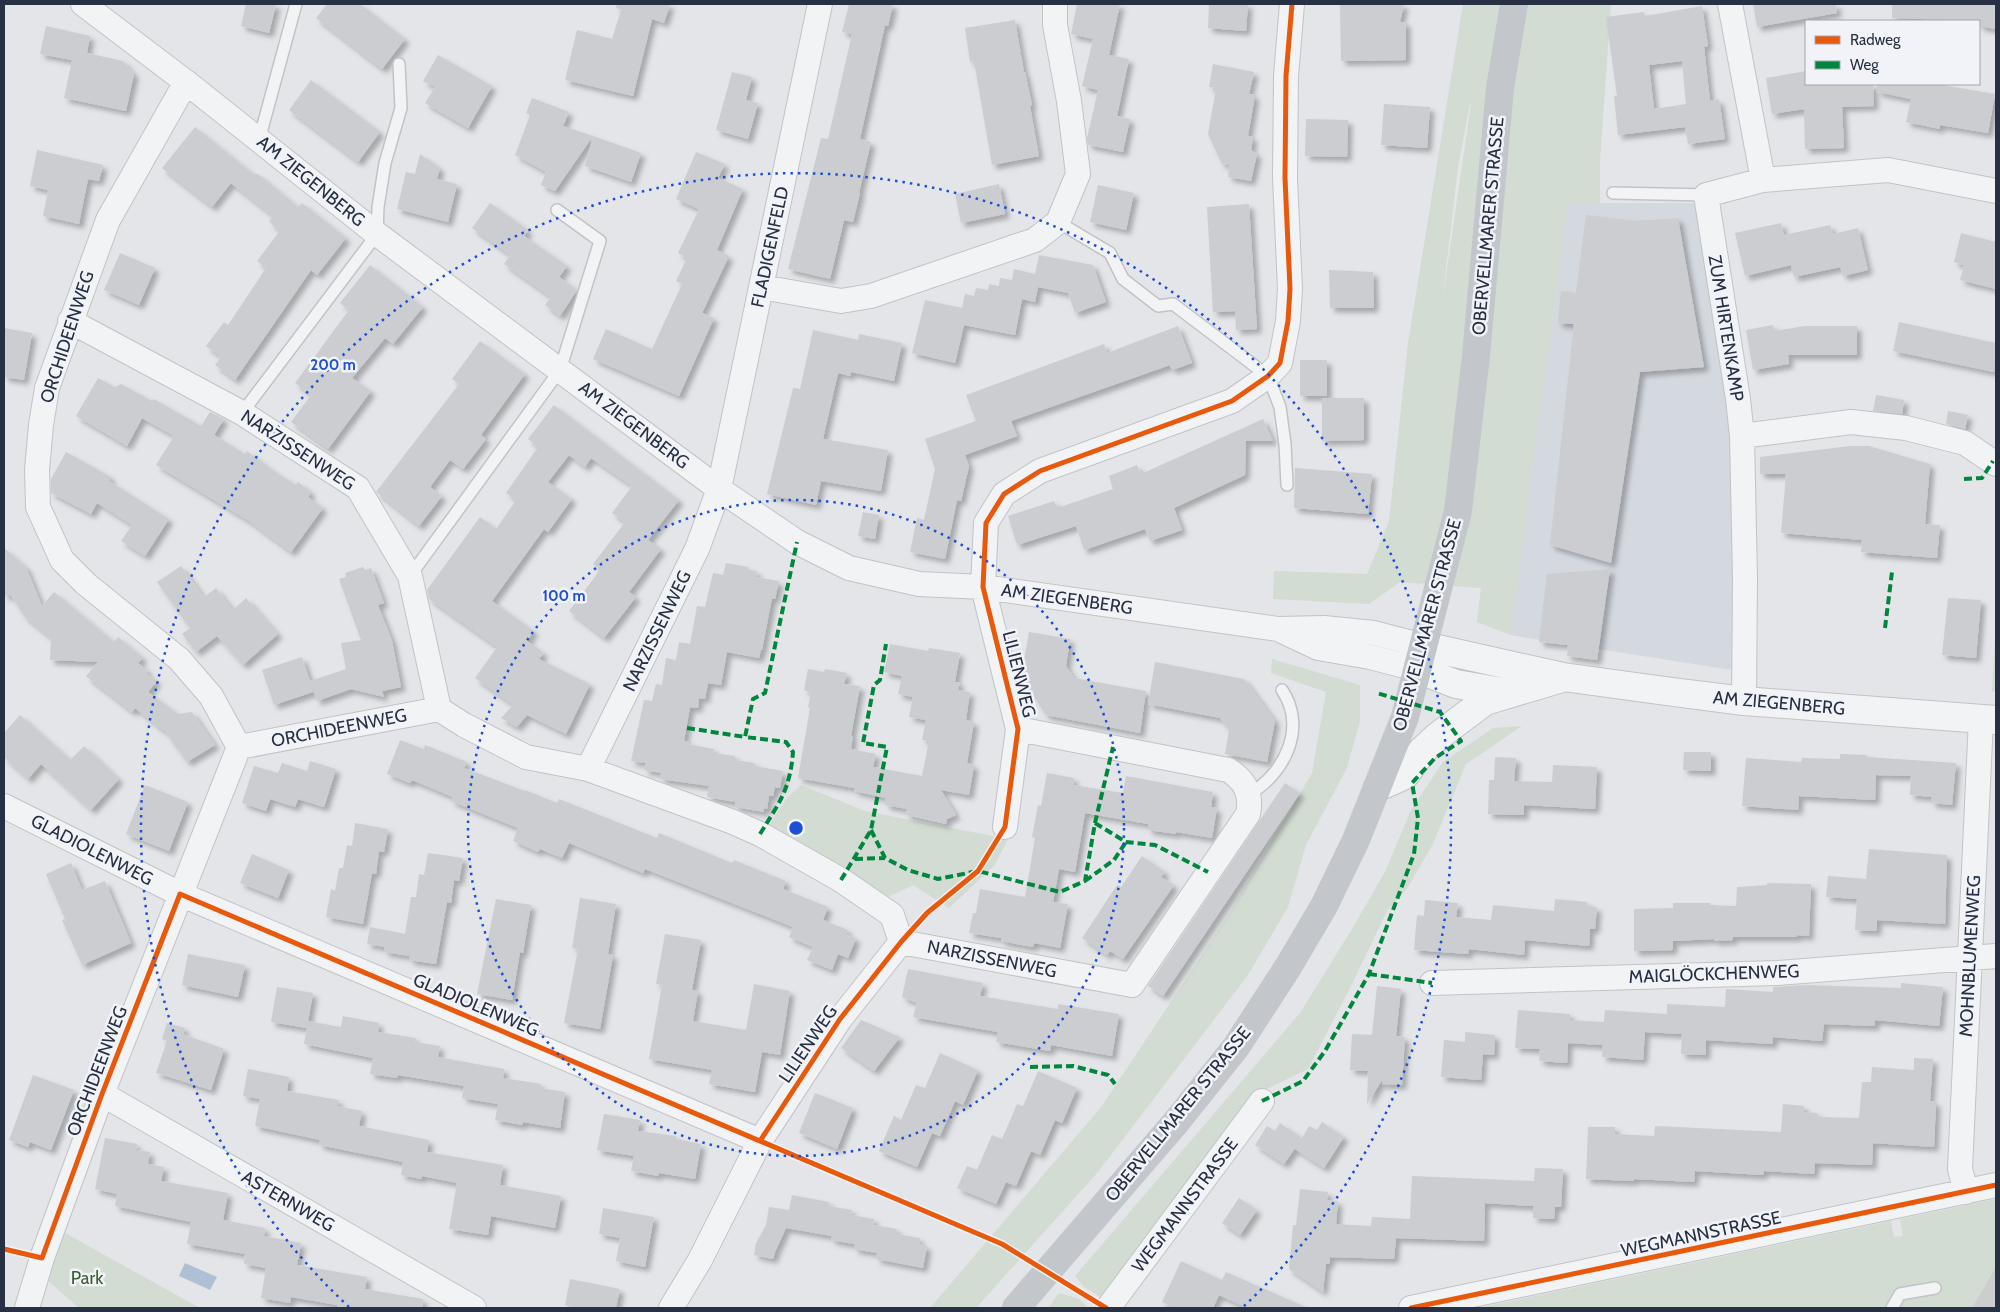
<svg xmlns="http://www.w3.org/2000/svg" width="2000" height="1312" viewBox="0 0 2000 1312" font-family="Cabin,sans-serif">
<defs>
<filter id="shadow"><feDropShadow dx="4.5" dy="4.5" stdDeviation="2.5" flood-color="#0004"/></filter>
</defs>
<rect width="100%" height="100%" fill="#e3e5e8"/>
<path fill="#d4d8df" d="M1568 203H1696L1732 404V670L1510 635Z"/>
<path fill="#d2dcd3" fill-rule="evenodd" d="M1463 4H1611L1600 161V204L1568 203 1510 635 1477 622 1481 588 1400 582 1369 604 1273 599 1274 571 1367 574 1389 521 1408 343ZM1470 104H1471L1442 303 1458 167Z
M1996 623V692L1992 691Z
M1272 659 1360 685V721L1347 768 1306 845 1288 907 1248 975 1098 1172 976 1308H930L1102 1106 1229 914 1312 773 1326 692 1271 673Z
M1522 726 1466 764 1433 844 1407 889 1387 911 1350 988 1308 1069 1261 1092 1102 1298 1084 1287 1075 1276 1300 1013 1352 929 1386 870 1411 810 1443 762 1493 728Z
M801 785 865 811 1008 839 994 866 949 908 913 885 886 898 766 830 786 799Z
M1996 1199V1308H1478L1891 1221 1894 1237 1903 1236 1900 1219Z
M65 1233 200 1308H79L46 1279Z
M1059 1293 1077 1298 1086 1305V1308H1048Z"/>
<path fill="#b0c0d4" d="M185 1263 217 1277 210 1290 179 1276Z"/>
<path fill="#cbcdd1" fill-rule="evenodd" filter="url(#shadow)" d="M246 4H276L269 33 241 26Z
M327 4H360L405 39 382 69 316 18Z
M617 4H670L664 23 652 19 633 96 565 80 577 30 612 39 621 10 616 8Z
M849 4H893L888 26 885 25 860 139 871 142 859 193H860L853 222 844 220 830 279 788 269 821 138 828 139 852 34 842 32Z
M1077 4H1120L1109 55 1129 59 1117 116 1130 119 1123 152 1088 145 1087 138 1098 90 1082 86 1093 39 1071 34Z
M1209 4H1248L1246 31 1208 28Z
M1340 4H1404L1400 22H1406V60L1341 61Z
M1753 4H1836L1837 13 1757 27Z
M1892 4H1996V29L1979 26V21L1892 18Z
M1702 6 1708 46 1704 47 1710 101 1719 99 1725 139 1688 144 1685 127 1618 135 1614 96H1617L1606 17 1644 12 1645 16ZM1682 61 1686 104 1654 109 1649 65Z
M1015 20 1024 72H1025L1032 105 1030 106 1039 156 992 165 974 61 970 62 965 28Z
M46 26 90 36 87 53 123 61 134 74 126 111 64 98 72 60 40 54Z
M438 55 492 86 468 128 425 103 435 87 423 81Z
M1213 64 1254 72 1249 94 1255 95 1248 136 1253 137 1251 150 1257 154 1251 181 1228 177 1229 165 1222 164 1208 134 1216 88 1209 87Z
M1806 71V84H1873L1874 106 1842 107 1844 148 1805 149 1804 109 1772 114 1766 78Z
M732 72 752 77 746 100 758 103 748 139 716 130Z
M311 80 380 132 358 162 289 110Z
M1877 84H1937L1995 94 1988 133 1940 125V129L1906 122 1911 99 1877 92Z
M532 98 569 112 563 126 593 136 555 191 541 185 546 172 515 155 530 115 526 113Z
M1384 104 1430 107 1427 148 1381 145Z
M1306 119 1348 120 1347 157 1305 156Z
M195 127 253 174H258L298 207 302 203 346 238 317 275 311 270 235 380 215 365 221 357 206 346 224 322 228 325 266 268 257 261 279 232 269 221 273 216 231 183 212 207 162 168Z
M593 136 641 153 631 182 585 166Z
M37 150 103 165 99 181 88 179 79 224 43 216 48 190 30 186Z
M696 152 725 164 718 178 743 189 717 250 729 256 702 313 714 318 679 396 593 359 606 329 652 349 682 284 676 281 687 258 678 253 699 209 676 199Z
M420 154 440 168 437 179 457 184 448 222 397 209 406 172 415 174Z
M999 184 1005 214 961 223 955 194Z
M1098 185 1134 193 1126 230 1090 222Z
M490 203 528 230 524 236 567 266 559 277 577 290 560 316 545 305 551 297 504 264 510 255 472 228Z
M1249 204 1257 329 1236 330 1235 311 1213 312 1207 207Z
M1586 215 1635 221 1678 218 1704 367 1640 372 1611 563 1550 545 1574 324 1558 323 1561 291 1576 293Z
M1781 223 1784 235 1830 225 1833 234 1858 228 1868 270 1843 276 1840 267 1794 277 1791 265 1745 276 1735 233Z
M1961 233 1996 242V289L1960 280 1964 265 1954 262Z
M120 253 155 268 139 305 104 290Z
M1039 255 1093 265 1106 302 1075 313 1068 293 1038 287 1035 302 1022 299 1015 335 964 325 955 363 912 353 925 300 962 308 965 294 974 296 976 288 988 290 989 284 999 286 1000 278 1012 280 1014 269 1035 274Z
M370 265 423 307 393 344 385 338 352 378 371 391 328 449 291 422 311 395 295 383 349 310 340 303Z
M1329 270 1373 272 1374 308H1330Z
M1899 322 1996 343 1994 372 1893 351Z
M1773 325 1774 331 1805 326H1857V355H1788L1789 364 1753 370 1746 330Z
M1178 326 1192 363 1172 370 1170 365 1011 421 1017 436 965 455 969 466 961 501 957 500 945 559 910 552 917 518 924 520 935 469 925 439 976 421 966 395 1104 344 1107 353Z
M4 328 32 333 24 380 4 377Z
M813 330 858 340 859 334 902 343 894 381 851 372 850 376 838 373 823 439 888 450 881 491 821 481 816 505 767 494 793 388 800 389Z
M480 341 525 374 481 435 486 439 463 469 450 460 430 487 442 496 419 526 376 492 459 384 452 379Z
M1300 360H1327V396H1300Z
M98 378 115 387 121 384 152 401 154 399 201 426 210 412 224 419 214 435 245 454 247 451 278 474 296 485 298 482 311 492 308 497 323 508 291 552 249 521 156 465 174 436 142 418 127 446 76 416Z
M1876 395 1904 400 1902 414 1873 411Z
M1322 398H1364V440L1322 441Z
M554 405 679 500 648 540 661 549 629 592 636 597 604 638 569 611 600 570 593 564 625 522 612 513 632 486 591 458 585 467 569 455 548 482 572 499 548 532 544 529 492 601 534 631 527 641 544 653 539 659 590 684 566 734 527 715 517 727 501 718 513 705 475 678 497 647 429 599 427 590 480 517 496 529 516 500 506 493 538 447 528 439Z
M1948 411 1968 415 1965 429 1946 424Z
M1263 419 1273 441H1246L1245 475 1174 508 1182 530 1150 541 1145 529 1084 550 1076 526 1017 545 1008 516 1054 501 1057 508 1113 489 1109 476 1137 465 1141 474Z
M1850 446H1869L1930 464 1925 524 1940 525 1937 558 1861 552 1862 540 1781 533 1786 474H1760V457Z
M66 452 111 477 109 481 169 519 145 556 121 541 132 525 97 503 91 514 51 493V479Z
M1295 468 1372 474 1368 514 1294 508Z
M863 512 879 515 875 539 858 536Z
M4 548 26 567 42 606 54 592 114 642 118 637 143 658 138 663 148 671 146 673 157 681 148 692 178 714 192 712 215 745 187 762 165 731 167 728 164 731 135 708 132 712 86 676 98 662 50 660 51 638 25 617 10 594 4 597Z
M726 563 748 567V570L757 571 756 577 779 581 775 599 772 598 762 650H761L759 658 727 652 721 685 708 683 705 699 699 698 698 708 690 707 684 741 689 742 688 744 714 749 713 753 735 756V760L755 763V766L783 771 780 788 775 787 773 796H769L767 809 764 808V812L735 807V802L707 797 709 786 660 779 661 773 644 770 646 763 631 761 644 700 652 701 656 684 662 685 666 658 676 660 679 642 690 644 697 606 705 607 713 573 723 575Z
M181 566 204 597 216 588 233 610 246 598 278 634 243 665 217 636 196 652 182 634 190 628 157 582Z
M363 567 365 570 371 568 384 603 378 605 392 641 401 687 382 691 384 697 351 689 317 701 311 684 313 692 274 705 262 670 302 657 310 681 346 669 341 643 361 640 339 579 346 577 345 573Z
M1610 569 1597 660 1567 656 1568 645 1539 642 1547 574Z
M1948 598 1981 600 1976 658 1942 655Z
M1029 632 1070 639 1066 666 1074 678 1146 691 1140 733 1046 715 1021 677Z
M890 644 928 651 929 648 960 653 955 682H960L958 690 970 692 966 720 974 722 967 763 974 765 969 795 941 790 956 815 947 819 946 824 906 815 907 809 885 805 886 798 854 791V788L798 778 810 708 808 707 811 692 804 690 808 669 824 672 825 669 847 673 844 684 860 686 851 736H853L851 749 876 754 873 767 922 776 929 741 922 740 926 720 909 717 913 697 898 694 902 676 884 672Z
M1155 662 1244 679 1275 721 1267 762 1225 754 1229 730 1220 718 1148 704Z
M20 715 70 760 84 746 119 779 91 810 41 764 28 779 4 757V733Z
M400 740 424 749 425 745 467 762 464 768 525 791V790L557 803 559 799 657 838 659 833 732 863 734 860 786 881 783 889 828 907 823 920 848 930 846 934 856 938 848 958 838 954 832 970 807 960 813 947 789 937 793 927 645 869 643 873 569 843 562 858 540 849 538 852 513 841 518 828 451 801 453 797 412 780 410 783 387 774Z
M1684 752H1711V771L1683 770Z
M1840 754 1867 755V757L1956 763 1952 805 1931 803 1932 797 1910 795 1911 776 1876 775 1875 800 1799 796 1798 810 1742 806 1746 758 1801 762 1802 758 1840 759Z
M1495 757 1516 758 1514 781 1552 782 1553 765 1597 767 1595 809 1524 805V815L1488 814 1489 780H1494Z
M310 761 336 769 324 807 298 799 295 807 270 799 266 811 242 803 254 766 278 773 282 763 307 771Z
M1047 773 1074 778 1073 785 1123 793 1126 776 1213 792 1211 807 1217 808 1212 838 1176 832V834L1148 830V824L1085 813 1075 872 1059 869 1053 902 1068 904 1060 948 1034 943 1033 947 1001 941V938L969 933 973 913H976L980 889 1025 897 1035 838 1032 837 1038 805 1041 806Z
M1285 783 1300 793 1163 996 1148 986Z
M145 785 188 802 169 851 126 834Z
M355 823 388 829 384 852 379 851 376 874 372 873 363 924 326 917 331 889 335 891 339 868H343L347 845 352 846Z
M1869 849 1947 855 1945 924 1877 920V931L1855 930 1857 899 1826 897 1828 876 1866 879Z
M428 853 463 858 459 881 454 880 451 903 447 902 436 964 409 960 410 956 384 952 385 947 367 944 370 927 405 934 411 897H416L419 874 424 875Z
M252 854 289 870 278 898 240 883Z
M1142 856 1165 872 1161 877 1174 885 1123 959 1110 951 1107 955 1082 938 1117 885 1121 887Z
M71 863 82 890 105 881 131 943 82 965 62 920 65 919 46 874Z
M1767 883 1811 884 1809 936 1797 935V937H1733V940L1715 941 1714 939 1673 941V950L1634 951V909L1673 908V903H1710V905L1736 906 1737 887 1767 885Z
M580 898 616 904 608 954 613 955 600 1029 564 1023 578 949 572 948Z
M496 899 531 905 523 953 520 952 512 1000 477 994Z
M1555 899 1587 902V906L1597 907 1595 929H1590L1589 946 1525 940 1524 955 1469 949 1468 954 1414 950 1417 915 1424 916 1425 900 1458 903 1456 917 1491 920 1493 905 1554 911Z
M665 934 701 940 692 990 698 991 693 1021 746 1030 754 984 790 991 780 1055 762 1052 755 1092 709 1084 712 1070 649 1059 662 985 656 984Z
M188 954 245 965 238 997 182 985Z
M908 969 983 983 980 996 1058 1009V1004L1119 1014 1112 1056 1051 1045 1050 1051 996 1042 998 1032 913 1017 917 1003 902 997Z
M1901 983 1943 987 1939 1026 1875 1020V1026L1824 1024 1822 1041 1773 1037V1044L1706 1040V1055L1681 1054 1682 1034 1645 1032 1643 1060 1602 1057 1603 1045 1568 1043 1567 1063 1539 1061 1540 1049 1515 1048 1518 1010 1570 1014V1020L1604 1022 1605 1010 1667 1014V1004L1725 1007 1726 989 1773 992V987L1806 985 1901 988Z
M1377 986 1401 989 1396 1036 1405 1037 1402 1085 1382 1084V1080L1367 1104 1368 1071 1350 1070 1352 1034 1372 1035Z
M277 987 313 993 307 1028 271 1022Z
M343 1016 379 1023 378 1032 416 1038 415 1042 440 1046 438 1057 504 1069 503 1078 541 1084 540 1088 565 1092 560 1128 523 1122 522 1125 495 1120 498 1104 462 1098 464 1086 398 1075 397 1078 370 1074 373 1058 304 1044 308 1021 341 1027Z
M861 1020 900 1037 874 1071 841 1048Z
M167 1023 185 1028 183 1034 224 1049 211 1090 156 1073 167 1041 162 1039Z
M1465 1032 1495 1035 1494 1055 1483 1054 1481 1080 1441 1077 1444 1040 1465 1042Z
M940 1053 978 1070 963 1105 955 1101 940 1136 932 1133 917 1167 879 1151 894 1116 901 1120 916 1085 925 1088Z
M1914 1058 1933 1059 1930 1101 1936 1102 1934 1147 1873 1143 1872 1165 1815 1163 1814 1174 1764 1171 1763 1175 1695 1171 1694 1182 1634 1179V1181L1586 1179 1588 1127H1615V1134L1654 1136 1655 1126 1781 1132 1783 1104 1804 1106V1112L1818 1113 1817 1117 1859 1118 1862 1082H1871L1872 1067 1914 1070Z
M248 1069 289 1077 287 1091 339 1100 337 1106 362 1111 359 1126 429 1140 427 1152 503 1165 500 1185 561 1196 555 1228 491 1216 488 1235 449 1229 457 1183 422 1176 421 1179 401 1175 403 1162 319 1145 320 1140 255 1126 260 1099 243 1096Z
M1038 1071 1077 1088 1062 1123 1055 1120 1040 1155 1031 1151 1016 1186 1006 1182 996 1204 957 1188 967 1166 977 1170 992 1135 1002 1139 1017 1104 1023 1106Z
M33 1075 74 1090 51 1150 30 1142 28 1147 9 1140Z
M815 1093 853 1108 837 1149 799 1133Z
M604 1114 640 1120 638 1131 676 1136V1139L701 1144 695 1179 659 1173 658 1176 631 1171 634 1156 597 1150Z
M1322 1122 1344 1137 1324 1168 1295 1149 1300 1141 1284 1164 1255 1145 1267 1126 1275 1131 1280 1123 1302 1138 1309 1126 1317 1130Z
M105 1138 137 1144 136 1150 150 1152 148 1164 164 1167 161 1181 228 1193 223 1220 265 1228 264 1236 301 1243 297 1265 367 1277 365 1289 423 1299 422 1308H337V1305L291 1297 290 1303 261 1298 266 1268 244 1264 245 1254 187 1244 191 1222 115 1206 117 1194 95 1189Z
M1535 1168 1563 1169 1561 1207H1555L1554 1219 1533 1218V1206L1485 1203 1484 1241 1396 1238 1394 1259 1330 1257 1329 1264H1326L1323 1292 1289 1269 1293 1225H1296L1300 1189 1328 1192 1327 1200 1338 1201 1336 1224 1371 1226 1372 1217 1410 1219 1412 1176 1534 1181Z
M792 1195 829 1202 828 1206 852 1210 851 1215 874 1219 873 1225 897 1229 896 1234 920 1238 919 1244 927 1246 923 1268 876 1259 877 1253 854 1249V1244L831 1240 832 1236 786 1228 775 1252 773 1259 754 1255 756 1243 766 1225 769 1207 789 1210Z
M1239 1198 1257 1210 1240 1235 1222 1223Z
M603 1208 654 1217 645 1267 616 1261 620 1238 599 1234Z
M1181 1261 1222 1280 1226 1272 1308 1308H1247L1219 1295 1213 1308H1175L1162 1302Z
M1996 1267V1308H1972Z
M570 1279 620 1289 616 1308H581L565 1305Z"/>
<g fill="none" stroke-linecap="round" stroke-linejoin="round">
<g stroke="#c1c3c6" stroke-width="14">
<path id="service" d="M259 140 296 4
M1613 193 1706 195
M1058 222 1110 253 1123 279 1158 306 1173 304 1268 376 1280 407 1285 444 1287 485
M242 413 377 234 378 207 385 163 401 108 399 64
M410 576 560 370 600 241 557 210
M1249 794C1285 774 1307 727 1282 690
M1892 1308 1900 1294 1935 1288"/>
</g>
<g stroke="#c1c3c6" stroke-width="26">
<path id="minor" d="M83 4 186 82 377 234 719 489 797 542 849 568 919 584 983 587 1278 629 1324 628 1374 633 1424 646
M1730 4 1763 180 1706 195 1738 399 1742 436 1745 579 1744 701
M186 82 108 220 47 388 41 425 37 470 38 507 62 560 86 584 179 659 211 696 239 747
M1763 180 1888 170 1996 191
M762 287 841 301 871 296 1035 240 1058 222 1078 174 1069 101 1055 25V4
M70 321 242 413 358 488 410 576 439 709 464 725 526 757 588 769 733 822 760 834 841 880 892 915 901 942
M1742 436 1851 422 1906 428 1965 443 1996 464
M1282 631 1318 648 1370 657 1417 669
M588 769 697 549 719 489 820 4
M4 806 180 894 760 1141
M1005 827 1018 729 983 587 986 523 1004 494 1040 471 1232 401 1268 376 1280 363 1288 321 1290 289 1285 178 1286 76 1292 4
M901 942 1132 985 1248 814C1252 794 1245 780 1228 770L1018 729
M1432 983 1777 973 1996 956
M102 1094 474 1308
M1966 1192 1960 1169 1981 719
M27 1308 42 1258 102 1094 239 747 439 709
M671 1308 700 1260 760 1141 840 1019 901 942
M1108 1308 1262 1101
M1411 1308 1996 1185"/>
</g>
<g stroke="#c1c3c6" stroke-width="30">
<path id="tertiary" d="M1424 646 1563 677 1673 692 1744 701 1996 720
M1417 669 1456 684 1508 693
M1378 787 1405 775 1422 751 1437 737 1485 701 1562 678"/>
</g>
<use href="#service" stroke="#f2f3f5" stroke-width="11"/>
<use href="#minor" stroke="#f2f3f5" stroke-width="24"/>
<use href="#tertiary" stroke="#f2f3f5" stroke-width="28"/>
<path stroke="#c3c6ca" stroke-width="28" d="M1016 1308 1177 1121 1236 1047 1288 967 1324 906 1356 840 1405 717 1458 511 1476 356 1500 88 1514 4"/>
<path stroke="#00873e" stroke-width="4" stroke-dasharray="8 4" stroke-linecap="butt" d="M1964 479 1982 478 1993 461
M1885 628 1892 572
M687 728 745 737
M1095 823 1126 842 1155 845 1208 872
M871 830 885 858 908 870 938 879 978 871 1060 892 1085 881 1095 823 1113 747
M760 834C779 803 790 790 793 752L786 742 745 737 753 699 765 693 797 542
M855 859 885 858
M841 880 871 830 887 747 863 743 874 685 880 680 886 644
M1085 881 1114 860 1126 842
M1369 974 1432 983
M1030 1067 1073 1066 1108 1075 1115 1084
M1262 1101 1303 1081 1325 1051 1369 974 1414 854 1418 818 1412 783 1435 758 1461 741 1440 712 1377 693"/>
<g stroke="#f1f3f8" stroke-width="8">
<path id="cycleway" d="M760 1141 840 1019 901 942 927 913 978 871 1005 827 1018 729 983 587 986 523 1004 494 1040 471 1232 401 1268 376 1280 363 1288 321 1290 289 1285 178 1286 76 1292 4
M4 1249 42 1258 102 1094 180 894 1002 1244 1106 1308
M1411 1308 1996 1185"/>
</g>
<use href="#cycleway" stroke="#e8590c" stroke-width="5"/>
</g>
<g fill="none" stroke="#1d4ed8" stroke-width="2.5" stroke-dasharray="2.5 5">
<circle cx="796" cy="828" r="328"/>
<path d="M349 1307A655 655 0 1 1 1243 1307"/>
</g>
<g text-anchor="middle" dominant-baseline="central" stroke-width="5" stroke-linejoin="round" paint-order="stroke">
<g font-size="18" fill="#283143" stroke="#f1f3f8">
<text transform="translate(311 181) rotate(39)">AM ZIEGENBERG</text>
<text transform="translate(1488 226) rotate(-85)">OBERVELLMARER STRASSE</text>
<text transform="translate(770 247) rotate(-78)">FLADIGENFELD</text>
<text transform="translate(1726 328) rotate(81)">ZUM HIRTENKAMP</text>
<text transform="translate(67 337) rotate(-72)">ORCHIDEENWEG</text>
<text transform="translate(634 425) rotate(37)">AM ZIEGENBERG</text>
<text transform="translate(298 450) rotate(33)">NARZISSENWEG</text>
<text transform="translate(1067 599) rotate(8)">AM ZIEGENBERG</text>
<text transform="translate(1427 625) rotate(-75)">OBERVELLMARER STRASSE</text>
<text transform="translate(657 631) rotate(-64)">NARZISSENWEG</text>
<text transform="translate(1019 674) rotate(76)">LILIENWEG</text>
<text transform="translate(1779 703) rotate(5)">AM ZIEGENBERG</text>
<text transform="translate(339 728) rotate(-11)">ORCHIDEENWEG</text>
<text transform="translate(92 850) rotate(27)">GLADIOLENWEG</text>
<text transform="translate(1970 956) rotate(-87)">MOHNBLUMENWEG</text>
<text transform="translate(992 959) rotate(11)">NARZISSENWEG</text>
<text transform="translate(1714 974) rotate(-2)">MAIGLÖCKCHENWEG</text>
<text transform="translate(476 1005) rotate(23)">GLADIOLENWEG</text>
<text transform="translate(808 1044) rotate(-56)">LILIENWEG</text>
<text transform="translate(97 1071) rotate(-69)">ORCHIDEENWEG</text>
<text transform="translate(1178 1114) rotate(-51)">OBERVELLMARER STRASSE</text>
<text transform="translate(288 1201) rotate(30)">ASTERNWEG</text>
<text transform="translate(1185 1205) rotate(-53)">WEGMANNSTRASSE</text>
<text transform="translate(1701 1234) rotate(-12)">WEGMANNSTRASSE</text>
</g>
<g font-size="18" fill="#3b6034" stroke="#f1f3f8">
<text x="87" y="1278">Park</text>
</g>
</g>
<circle cx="796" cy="828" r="8" fill="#1d4ed8" stroke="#f1f3f8" stroke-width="2.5"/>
<g font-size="15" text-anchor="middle" font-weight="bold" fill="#1d4ed8" stroke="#f1f3f8" stroke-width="5" stroke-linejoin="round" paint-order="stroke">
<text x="333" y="370">200 m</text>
<text x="564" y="601">100 m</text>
</g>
<rect width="2000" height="1312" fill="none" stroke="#283143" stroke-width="10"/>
<rect x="1805" y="20" width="175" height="65" fill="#f1f3f8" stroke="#a1a5b0"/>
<rect x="1815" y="36" width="25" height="8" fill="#e8590c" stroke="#a1a5b0"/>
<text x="1850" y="45" font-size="15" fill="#283143">Radweg</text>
<rect x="1815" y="61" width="25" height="8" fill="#00873e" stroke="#a1a5b0"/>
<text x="1850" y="70" font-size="15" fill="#283143">Weg</text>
</svg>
